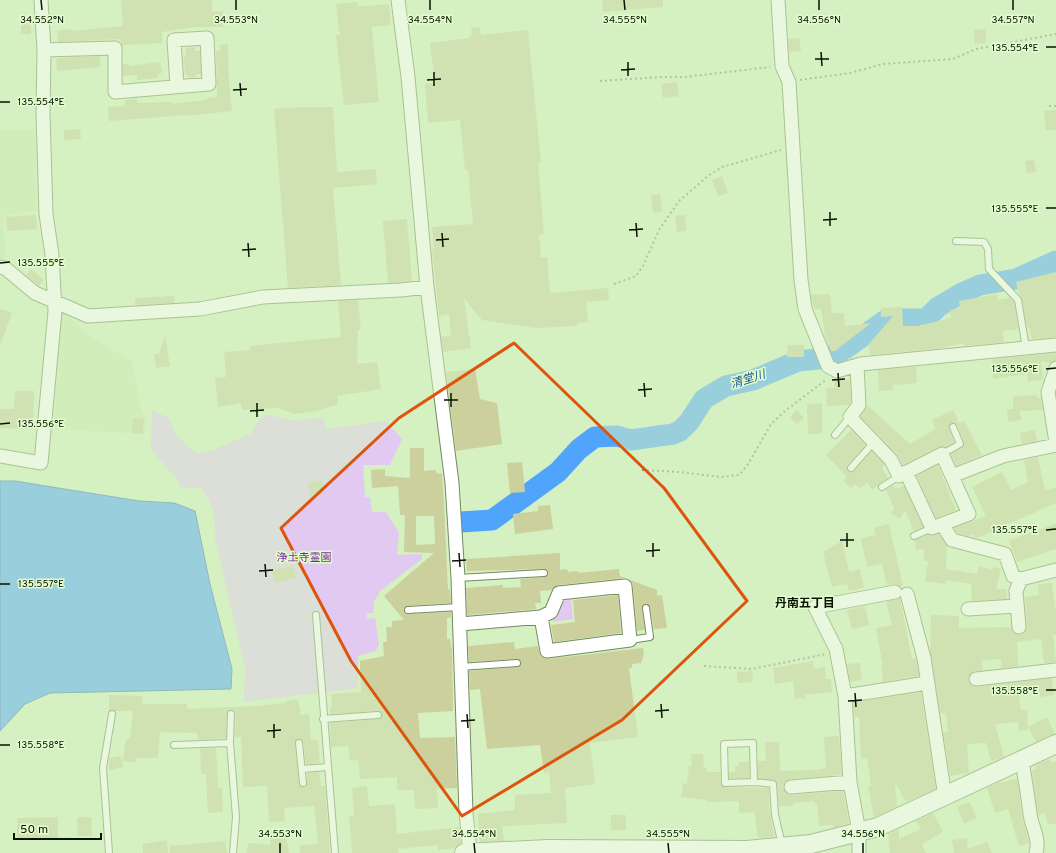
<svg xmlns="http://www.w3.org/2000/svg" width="1056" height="853" viewBox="0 0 1056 853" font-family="Overpass,'Noto Sans JP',sans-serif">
<rect width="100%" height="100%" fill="#d5f0c1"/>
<path fill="#c9e8b2" d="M35 129 37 211 4 215 5 262 0 261V131Z
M62 310 90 337 132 361 140 407 146 418 144 434 55 429 56 344Z"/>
<path fill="#e2c9f2" d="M152 411 168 417 176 435 197 454 213 450 250 434 260 419 268 415 292 420 324 418 326 429 386 421 402 439 390 465H363L365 497 370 498 372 512H386L399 533 397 555 422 554V559L380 591 374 602 373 613H367V619L375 618 379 645 375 651 358 656V688L244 702 245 668 215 539C216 519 214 503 200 488L181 487 176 478 151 450Z
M571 599 573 619 553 622C557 610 558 600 571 599Z"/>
<path fill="#50a4fc" stroke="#3b78b1" d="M0 481H15L139 501 174 503 195 511 210 584 232 669 231 689 50 693 25 704 0 731Z"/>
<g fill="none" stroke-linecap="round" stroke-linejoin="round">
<path stroke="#50a4fc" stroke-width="21" d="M461 522 492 520 558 472 579 449 595 437 617 436 631 440 673 434 680 431 689 422 704 399 726 386 753 380 798 361 828 358 845 349 887 319H926L938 307 962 293 980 285 1016 279 1056 261"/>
</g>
<path fill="#cbd09d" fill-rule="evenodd" d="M121 0H212V12L223 11 224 27H194L162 32V43L122 45 121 39 58 42 57 31 72 29 73 31 123 26Z
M602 0H663V7L603 12Z
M357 2 358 7 389 4 391 25 372 27 379 102 344 105 336 35H340L336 4Z
M21 20H31V34H21Z
M480 27 481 35 528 30 541 163H538L544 234 539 235 541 257H547L550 293 608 288 609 300 586 302 588 322 577 323V326L536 328 482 320 464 298 471 348 443 352 441 337 451 335 449 314 439 316 432 249H434L432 227 473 224 468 170H465L460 120 428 123 425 84 435 83 430 43 470 38V36L472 35 471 28Z
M986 29V43L975 44 974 30Z
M799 38 801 51 789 52 788 39Z
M228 44 229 84 232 111 187 116V115L109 121 108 107 125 106V100L137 99V103L172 102V104L207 100V98L217 97 216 51H220L219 45Z
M195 47V51H200L201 74H196V77H188V75H185L184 56H186V48Z
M100 56V67L57 71 56 59 59 58Z
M160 62 162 73 157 74 158 78 137 80V75L123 76V64L129 63V66Z
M677 82 679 96 663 98 661 84Z
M301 107H333L337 172 376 169 377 184 333 188 341 285 288 288 274 109Z
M1056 110V130H1046L1044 111Z
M80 129 81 139 64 140V130Z
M1034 160 1036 172 1027 173 1025 161Z
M722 176 728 193 718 196 712 180Z
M660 194 662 212 653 213 651 195Z
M36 215 37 229 7 231 6 217Z
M685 215 686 231 677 232 675 216Z
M407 219 412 281 388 283 383 221Z
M31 269 44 280 39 286 26 275Z
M1056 272V337L1032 339 1029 327H1027L1022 299 1019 294 1016 282Z
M830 294 832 313H844L845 326 871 323 835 351H831L825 336 821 309H814L811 295Z
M997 294 998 300 1010 298 1014 302 1018 329 1002 331 1004 342 964 346V343L941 348 870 355 869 344 893 316 881 317V308L902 307 903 326H917L951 318 950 310 960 308 959 301Z
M174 296V303L135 305V298Z
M358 300 361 330H358L357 364 377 362 381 389 337 396 338 404 317 411 295 414 278 408 242 410 241 403 218 407 215 378 226 377 224 352 251 350 250 346 341 337 338 301Z
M0 309 12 313 1 343H0Z
M165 336 170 366 156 368 154 354H159Z
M788 345H804V357H787Z
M1056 353V360L1050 363 1041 361 1043 380 1028 381 1027 374 993 379 992 359Z
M916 367 917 383 893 385V390L879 391 878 370Z
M475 369 480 399 497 403 502 444 456 451 446 372Z
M850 380 851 403 849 405 827 406 826 388H835L834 381Z
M15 391H34L33 429 0 428V409H14Z
M1037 395V398H1041L1043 410 1020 411 1021 420 1008 422 1007 409H1013V396Z
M822 403V433L808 434 807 404Z
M867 405 910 444 936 429 932 420 953 410 959 423 964 421 982 455 956 466 951 454 962 448 964 444 957 425 953 423 949 427 954 442 945 447H938L902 465 897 454 860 416Z
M797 410 804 418 797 424 790 417Z
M133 418 144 419 142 434 132 433Z
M851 430 865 445 847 465 848 471H854L872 451 885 465 882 468 888 478 872 490 867 482 860 489 855 484 851 488 843 481 847 477 826 455Z
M1035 430 1037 441 1022 444 1020 433Z
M410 448H424V471L436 470 437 474 442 473 444 503 448 590 450 589 451 603 408 606 404 610V613L408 614 451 612V617L447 618V639H450L451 647H452L453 711 418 713 420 738 455 737 457 788 437 789 438 808 415 809 414 790H397V777L360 779 358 760 350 761 348 746 331 747 330 728V723L378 719 382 717V713L378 711 330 714V707L332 706 331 694 361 692 360 661 384 656 383 642H387L386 627H392V621L404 620 384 596 434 553 404 552 405 515H400L398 486 372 488 371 470 385 469V476L410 478ZM416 516H434L435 544 416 545Z
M1038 457 1045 490 1056 488V503L977 538 974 537 972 534 968 536 957 533 954 528 986 516 972 487 1002 472 1011 490 1028 482 1024 460Z
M522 462 525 492 510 493 507 463Z
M938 465 956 510 936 518 917 476Z
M322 481 324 493 310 495 308 483Z
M893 485 895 489 904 486 923 527 914 531 905 510 900 519 891 513 894 508 886 490Z
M550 505 553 529 515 534 513 514 538 511V506Z
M889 524 903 586H901L897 584 887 585 882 564 867 567 861 538 876 535 874 528Z
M1056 524V549L1017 562 1009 540Z
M939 534 947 546 946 569 977 574 979 566 992 570 993 567 1001 569 996 589H1006L1007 599 972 601 971 584 946 580V584L925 581 928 561H924V549L916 550 915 540 928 535 931 536Z
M842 541 849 572 860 569 864 588 849 591 847 584 832 587 823 552Z
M560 553V570L567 569 568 572 578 571V573L619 569 620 576 625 578 558 585 552 590 540 591 541 603H535L536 609 467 615 466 588 503 585V588L521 587 520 579 545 577 548 573V570L544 569 467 571 466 559Z
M293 566 296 578 275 583 272 570Z
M630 580 657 590V596L662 595 667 628 654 629 650 607 646 604 642 608 645 630 637 631 633 585Z
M1052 583 1056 613V635H1053L1056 662 1044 663 1041 639 1017 642 1018 666 1001 668V659L982 660 983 670 972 672 968 680 970 684 977 687 1052 678 1054 695 1040 697 1039 690 1018 692 1021 710H1027L1028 730 1019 731 1018 722 995 724 1004 757 991 761 986 743 967 744 969 773 950 776 943 733 948 732 946 713H940L930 651 931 615 959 616V628L1011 627 1015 634 1020 635 1024 633 1027 627 1025 597 1039 595 1038 584Z
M618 595 621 633 554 642 551 625 575 622 573 600Z
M900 598 912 659 916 658 919 676 883 682 881 666H883L876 628 892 625 886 602Z
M865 606 869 625 852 629 847 610Z
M514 642 515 649 538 646 541 656 548 659 643 648 644 654 641 663 632 664V668H629L638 737 590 743 595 784 565 788 567 823 502 826 504 841 480 842 478 814 515 810V795L551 793 549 772 544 773 540 745 487 749 480 689 470 690 469 671 517 667 521 663 520 660 517 659 469 662 468 646Z
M813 661 814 669 825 667 826 679H831L832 692 805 695 806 698 795 699 793 681 775 684 773 668Z
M860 663 862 680 850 682 847 664Z
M752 671 753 682 737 683V672Z
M921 692 936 789 906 802 895 782 897 807 874 817 868 786H871L867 758 861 759 859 717H854L853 703Z
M109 695 143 696 142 704H187V709L257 706 286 703 285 701 298 699 301 715 309 714 311 740H318L320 763 306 764 303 741 299 739 296 740 295 743 299 783 301 787H305L307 783V773L319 772 321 786H325L330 853H300V845L318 844 314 806 284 808 285 821 269 822 267 786 243 787 241 737 235 738 236 714 234 710H229L227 713 226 738 199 740 197 733 160 732 158 758H137L136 762 123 761 126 739H130L133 711H109Z
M1047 717 1055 734 1036 742 1028 727Z
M839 736 842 775 790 779 784 783 783 788 787 794 792 795 843 791 849 823 833 828V825L819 826 817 804H815L814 801 793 803V806H779L777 781 758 778V761H766L765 742H779L780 771 815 770 826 768 824 737Z
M216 748 218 788H222L223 812 208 813 206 774H201L200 749Z
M691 754H703L704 768H707L706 772H720L721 784 723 787 769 788V806L774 837 758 838 754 812 739 813V801L707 802V800L681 797 683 783 687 784 689 766 692 767Z
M121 756 123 767 109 770V758Z
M1049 759 1051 763 1056 761V823L1048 825 1045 813 1038 815 1032 770 1036 769 1035 766Z
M739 762H749V778H729V772H735V766H739Z
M1017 778 1022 816 1029 843 1019 846 1008 809 995 813 987 788 1000 782 1001 783Z
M367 786 369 806 395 804 397 834 459 827 461 843 455 848 438 850V845L398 849V853H352L349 816H354L352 788Z
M970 802 977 818 964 824 957 807Z
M933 813 943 832 922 844 926 853H890L888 834 899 829V839L921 829 916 821Z
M611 815H626V830H611Z
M58 817V838L17 839V818Z
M77 817H91L92 836H78Z
M286 835 289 853H247L248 843 270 845V836Z
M967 838 968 849 987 842 992 853H954L952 840Z
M167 840 168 853H143V844Z
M225 841 227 853H170V846Z"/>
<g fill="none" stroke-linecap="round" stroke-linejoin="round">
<g stroke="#728b60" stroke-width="8">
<path id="lane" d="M956 241 984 242 988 249 989 269 1018 300 1026 348
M835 435 850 417
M942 454 960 444 953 427
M851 468 874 442
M882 487 899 476
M914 536 932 528
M458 578 544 573
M408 610 459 607
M316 615 335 853
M630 640 650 637 646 608
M460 667 517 663
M231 714 230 743 236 817 233 853
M323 719 378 715
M299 743 303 783
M753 743 754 782 725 783 724 744Z
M174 745 230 743
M302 769 328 767
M754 782 773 784 775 815 782 845
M109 853 103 768 112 714"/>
</g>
<g stroke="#728b60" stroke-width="15">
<path id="street" d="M398 0 408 77 427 287 452 483 458 578 466 813 470 852
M778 0 782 66 789 82 801 280 805 309 828 366 837 371 861 364 1056 345
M44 50 115 48V92L209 84 207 38 174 40 177 86
M0 267 5 268 35 293 88 316 200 309 263 297 401 290 427 287
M857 365 859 405 850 417 891 460 899 476 942 454 969 514 932 528 906 472
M1056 368 1048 392 1056 442
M0 456 41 463 55 311 52 255 46 214 43 114 44 50 41 0
M952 476 1003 456 1056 445
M942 524 952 540 1005 554 1013 576 1021 579 1056 570
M907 594 924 658 945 797
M968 609 1017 606
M460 624 541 617 551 612 559 593 625 586 630 640 547 651 541 617
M1019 627 1016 591 1021 579
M976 679 1056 670
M845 696 927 683
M1022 761C1025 779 1028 796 1030 814 1032 828 1040 838 1036 853
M791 787 850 782
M859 853V832L850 782 845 696 836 649 815 607 895 592"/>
</g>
<g stroke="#728b60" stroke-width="20">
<path id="secondary" d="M464 853 548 849 747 850 811 844 878 827 1056 744"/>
</g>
<path stroke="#809372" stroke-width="2" stroke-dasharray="2 3" stroke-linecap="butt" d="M800 80 850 73 883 64 953 59 976 49 1056 34
M600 81 661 77H685L770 67
M1049 106H1056
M614 284 636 276 643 266 659 230 679 201 708 176 722 167 781 150
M642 470 679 472 721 477 739 475 747 466 771 424 785 411 827 379
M704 666 752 669 826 654"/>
<use href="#lane" stroke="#fff" stroke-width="6"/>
<use href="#street" stroke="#fff" stroke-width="13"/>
<use href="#secondary" stroke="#fff" stroke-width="18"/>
</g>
<path d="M0 0H1056V853H0ZM514 343 664 488 747 601 622 720 462 816 351 661 281 528 399 418Z" fill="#d5f0c1" fill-opacity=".55" fill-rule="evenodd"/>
<path fill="none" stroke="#dd550c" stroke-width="3" stroke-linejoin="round" d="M514 343 664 488 747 601 622 720 462 816 351 661 281 528 399 418Z"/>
<path fill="none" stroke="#091203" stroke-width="1.5" d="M41 0 42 10M236 0V10M430 0V10M624 0 625 10M819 0V10M1013 0V10M1046 47H1056M821 52 822 66M815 59H829M628 62V76M621 70 635 69M434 72V86M427 80 441 79M240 83 241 96M233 90 247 89M0 102H10M1046 208H1056M830 212V226M823 220 837 219M636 223 637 237M629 230 643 229M442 233 443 247M436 240 449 239M248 243 249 257M242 250 256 249M0 263 10 262M1046 369 1056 368M838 373 839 387M832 380 845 379M644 383 645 397M638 390 652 389M451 393V407M444 400H458M257 403V417M250 411 264 410M0 424 10 423M1046 530 1056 529M847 533V547M840 540H854M653 543V557M646 551 660 550M459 553 460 567M452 561 466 560M265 564 266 577M259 571 273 570M0 584H10M1046 690H1056M855 693 856 707M848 701 862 700M661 704 662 718M655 711 669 710M467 714 468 728M461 721 475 720M274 724V738M267 731 281 730M0 745H10M280 843V853M474 843 475 853M668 843 669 853M863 843V853"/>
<g text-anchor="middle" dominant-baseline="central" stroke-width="3" stroke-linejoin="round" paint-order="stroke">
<g font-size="11" fill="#77289d" stroke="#e3fece">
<text x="304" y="558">浄土寺霊園</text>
</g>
<g font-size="12" font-style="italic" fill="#205891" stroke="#e3fece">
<text transform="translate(748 380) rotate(-17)">清堂川</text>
</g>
<g font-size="12" font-weight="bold" fill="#091203" stroke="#e3fece">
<text x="805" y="604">丹南五丁目</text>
</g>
</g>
<g font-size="10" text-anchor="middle" fill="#091203" stroke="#e3fece" stroke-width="3" stroke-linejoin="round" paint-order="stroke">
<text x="42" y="23">34.552°N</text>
<text x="236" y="23">34.553°N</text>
<text x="430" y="23">34.554°N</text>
<text x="625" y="23">34.555°N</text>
<text x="819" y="23">34.556°N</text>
<text x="1013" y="23">34.557°N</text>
<text x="1015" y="51">135.554°E</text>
<text x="41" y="105">135.554°E</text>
<text x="1015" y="212">135.555°E</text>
<text x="41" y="266">135.555°E</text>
<text x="1015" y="372">135.556°E</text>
<text x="41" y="427">135.556°E</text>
<text x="1015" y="533">135.557°E</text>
<text x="41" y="587">135.557°E</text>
<text x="1015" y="694">135.558°E</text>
<text x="41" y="748">135.558°E</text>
<text x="280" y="837">34.553°N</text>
<text x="474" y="837">34.554°N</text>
<text x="668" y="837">34.555°N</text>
<text x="863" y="837">34.556°N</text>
</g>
<path d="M14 833v6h87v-6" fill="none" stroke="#091203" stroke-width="2"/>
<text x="20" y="833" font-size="12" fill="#091203" stroke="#e3fece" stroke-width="3" paint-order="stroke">50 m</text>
</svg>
